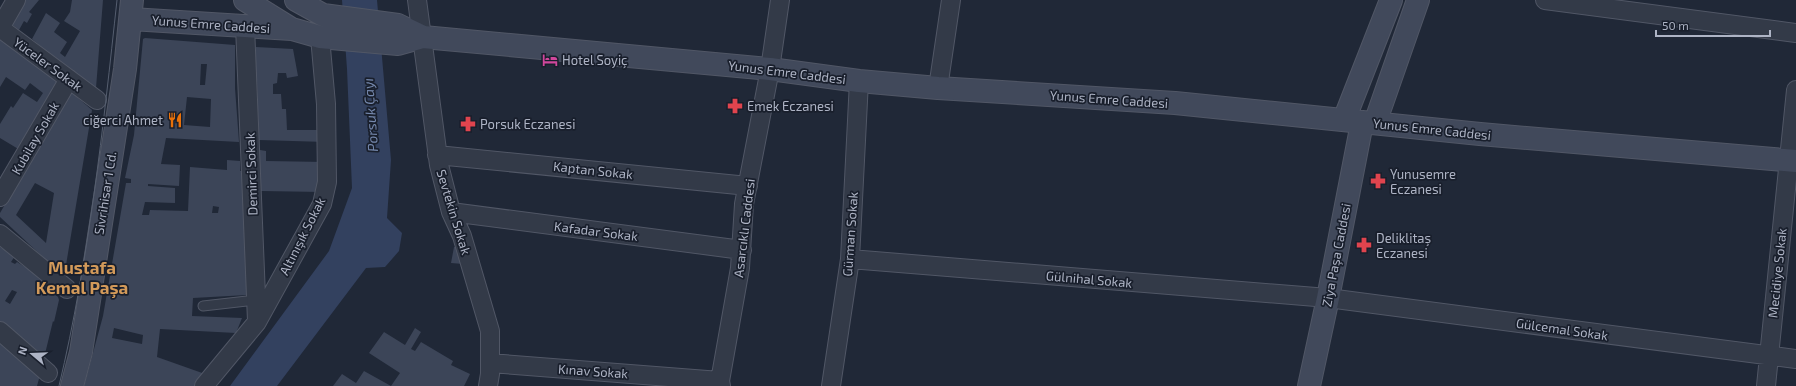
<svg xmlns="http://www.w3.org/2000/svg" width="1796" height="386" viewBox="0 0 1796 386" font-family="'Exo 2',sans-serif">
<rect width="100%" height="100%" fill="#202837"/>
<path fill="#33415f" d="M342 0H377L391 160 387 218 402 233 399 251 385 267 366 268 277 386H230L329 251 352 188 347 69Z"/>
<path fill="#3c4558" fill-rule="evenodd" d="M23 0H39L29 12 32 14 27 23 24 21 19 30 10 23Z
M72 0H103L96 88 91 90 32 39 46 13 60 23 54 32 67 42 60 53 65 57 80 31 64 21 70 12Z
M145 38 235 45V88L239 142 166 138 161 164 180 165 179 186 148 184V186L175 188V203L145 202 142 215H149L150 210 188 211 190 167 227 170V160L240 161V171H242L243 181 248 283 247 295 193 298 192 316 242 318 236 333 160 329 157 357 205 374 196 386H84L103 316 126 183H131V179L125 178 134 135 143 39ZM201 64H207L205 85H200ZM187 97 211 99 210 127 184 125ZM213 206 219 207 218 213H212ZM114 328 143 335 142 344 112 338Z
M0 39 57 81 58 85 20 150 0 138V124L11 106 13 108 23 93 37 102 43 93 30 83 25 90 6 77 0 87Z
M256 47 293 49 298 76 287 78 286 73H278L277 83 273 84V94H281L282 109H286L287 130H325L326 142 259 140 257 80 255 79Z
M71 92 92 110 65 271 60 273 0 217V213ZM35 183 54 193 46 243 16 215Z
M254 149 266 151V161L325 162 323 192 261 191Z
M0 247 15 256 11 262 15 264 17 262 30 270 58 297 59 300 54 322 53 321 44 358 0 323ZM12 290 17 292 10 304 5 301Z
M454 247H459L463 264 451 263Z
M415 328 421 332 411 349 415 351 421 342 453 361 451 365 470 374 464 386H333L342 374 356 383 364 371 391 386 400 373 369 353 384 332 405 345Z
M0 339 40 375 37 386H0Z"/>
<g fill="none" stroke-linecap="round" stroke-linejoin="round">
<g stroke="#515766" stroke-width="11">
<path id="lane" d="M203 306 256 300"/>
</g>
<g stroke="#515766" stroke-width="20">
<path id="street" d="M417 0 439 165 451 212 462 236 490 331V374L488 386
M1545 0 1796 33
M245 26 257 321
M0 28 97 100
M0 28 16 0
M938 88 951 0
M437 155 748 186
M0 197 69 79
M451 212 742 250
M0 234 67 289
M850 259 1328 298 1796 359
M0 331 48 373
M490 363 720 381
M204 386 257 322 322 204 327 182 326 104 320 37
M721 386 720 381 740 268 744 204 770 69 780 0
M831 386 850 259 859 81
M1766 386 1796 90"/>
</g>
<g stroke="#515766" stroke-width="24">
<path id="secondary" d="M245 0 290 28
M296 0 323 15 398 25 423 37 770 69 859 81 938 88 1175 103 1480 134 1796 161
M131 19 292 29 320 37 398 44 423 37
M1344 120 1391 0
M1375 123 1418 0
M72 386 81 352 125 69 132 0
M1309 386 1328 298 1362 123"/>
</g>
<use href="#lane" stroke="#333a48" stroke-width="9"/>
<use href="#street" stroke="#333a48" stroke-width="18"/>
<use href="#secondary" stroke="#41495b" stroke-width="22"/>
<path stroke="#555e6f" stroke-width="1" d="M59 386C89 260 103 129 117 0"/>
</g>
<defs>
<g id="hotel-bare" transform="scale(1.2)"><path d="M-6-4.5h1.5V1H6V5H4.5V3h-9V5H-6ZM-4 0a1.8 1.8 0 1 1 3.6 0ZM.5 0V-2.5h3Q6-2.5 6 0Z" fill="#d1479c" stroke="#191f2c" stroke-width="2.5" paint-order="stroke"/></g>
<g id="pharmacy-bare" transform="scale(1.2)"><path d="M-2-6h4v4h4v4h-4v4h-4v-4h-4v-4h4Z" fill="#e0444e" stroke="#191f2c" stroke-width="2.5" paint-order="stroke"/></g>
<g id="restaurant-bare" transform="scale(1.2)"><path d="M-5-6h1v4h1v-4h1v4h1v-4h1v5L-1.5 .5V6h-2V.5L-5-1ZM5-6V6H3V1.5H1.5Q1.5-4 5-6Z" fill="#e8710a" stroke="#191f2c" stroke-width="2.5" paint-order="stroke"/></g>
</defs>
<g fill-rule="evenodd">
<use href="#hotel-bare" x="550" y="60"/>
<use href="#pharmacy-bare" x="735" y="106"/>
<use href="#restaurant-bare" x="175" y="120"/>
<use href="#pharmacy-bare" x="468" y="124"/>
<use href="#pharmacy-bare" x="1378" y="181"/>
<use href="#pharmacy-bare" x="1364" y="245"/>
</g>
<g text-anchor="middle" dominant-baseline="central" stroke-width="3.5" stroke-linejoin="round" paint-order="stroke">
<g font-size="13" fill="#aeb4c5" stroke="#191f2c">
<text transform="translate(211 24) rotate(4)">Yunus Emre Caddesi</text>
<text transform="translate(48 64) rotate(36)">Yüceler Sokak</text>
<text transform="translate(787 72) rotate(7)">Yunus Emre Caddesi</text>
<text transform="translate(1109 99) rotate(4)">Yunus Emre Caddesi</text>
<text transform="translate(1432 129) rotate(6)">Yunus Emre Caddesi</text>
<text transform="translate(35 138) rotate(-60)">Kubilay Sokak</text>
<text transform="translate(593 170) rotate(6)">Kaptan Sokak</text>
<text transform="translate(251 174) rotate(-92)">Demirci Sokak</text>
<text transform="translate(105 193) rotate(-81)">Sivrihisar 1 Cd.</text>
<text transform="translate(454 212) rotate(73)">Sevtekin Sokak</text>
<text transform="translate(744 228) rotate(-83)">Asarcıklı Caddesi</text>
<text transform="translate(596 231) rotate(7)">Kafadar Sokak</text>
<text transform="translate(850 234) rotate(-86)">Gürman Sokak</text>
<text transform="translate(302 236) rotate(-63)">Altınışık Sokak</text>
<text transform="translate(1336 255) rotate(-79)">Ziya Paşa Caddesi</text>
<text transform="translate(1777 273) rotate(-84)">Mecidiye Sokak</text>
<text transform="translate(1089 279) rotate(5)">Gülnihal Sokak</text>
<text transform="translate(1562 329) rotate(8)">Gülcemal Sokak</text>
<text transform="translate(593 371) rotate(4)">Kınav Sokak</text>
</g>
<g font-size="13" fill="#aeb4c5" stroke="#191f2c" text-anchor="start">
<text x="562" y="60">Hotel Soyiç</text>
<text x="747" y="106">Emek Eczanesi</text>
<text x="163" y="120" text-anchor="end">ciğerci Ahmet</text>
<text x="480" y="124">Porsuk Eczanesi</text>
<text x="1390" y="174">Yunusemre<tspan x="1390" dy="15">Eczanesi</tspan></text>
<text x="1376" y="238">Deliklitaş<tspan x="1376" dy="15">Eczanesi</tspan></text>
</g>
<g font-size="14" font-style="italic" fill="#7588ad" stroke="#191f2c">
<text transform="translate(370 115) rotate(-94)">Porsuk Çayı</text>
</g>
<g font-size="17" font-weight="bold" fill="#d39a5a" stroke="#191f2c">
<text x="82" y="267">Mustafa<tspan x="82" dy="20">Kemal Paşa</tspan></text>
</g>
</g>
<g transform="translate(32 354) rotate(289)" stroke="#191f2c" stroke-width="3" paint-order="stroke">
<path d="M0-3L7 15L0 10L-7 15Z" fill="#aeb4c5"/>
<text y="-6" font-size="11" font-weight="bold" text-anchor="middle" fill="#aeb4c5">N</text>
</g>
<path d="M1656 30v6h114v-6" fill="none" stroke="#aeb4c5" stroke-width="2"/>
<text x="1662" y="30" font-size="12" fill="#aeb4c5" stroke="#191f2c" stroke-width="3" paint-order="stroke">50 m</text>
</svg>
